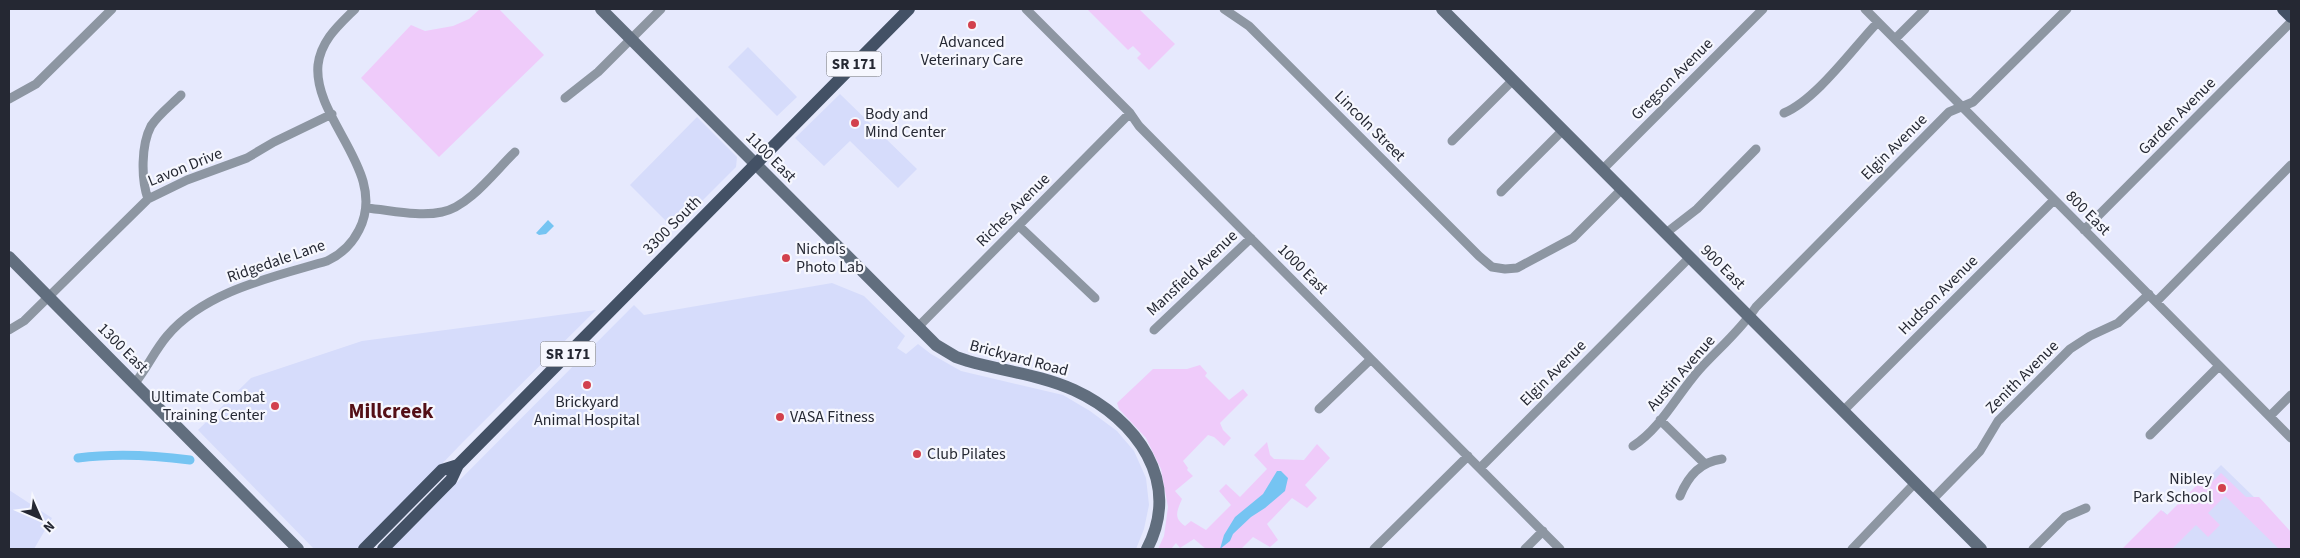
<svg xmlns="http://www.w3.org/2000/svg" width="2300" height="558" viewBox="0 0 2300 558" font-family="'Source Sans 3',sans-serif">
<rect width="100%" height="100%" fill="#e6e9fd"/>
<path fill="#d6dcfb" d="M748 47 797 97 777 116 728 67Z
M840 94 917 169 898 188 850 141 824 166 795 138Z
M697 117 737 157 736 167 674 229 630 185Z
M832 283 864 296 905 336 897 348 906 354 918 344 931 354 961 371 1063 395 1090 411 1117 431 1134 451 1146 478 1149 505 1144 529 1136 549H391L634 305 644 315Z
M596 310 463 442 360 549H314L198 430 251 378 362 341Z
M2221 465 2291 533V549H2125L2163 511 2170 517Z
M9 490 52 518 34 549H9Z"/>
<path fill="#efcbfa" d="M480 9H499L544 55 439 157 361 78 411 25 425 31 453 26 469 19Z
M1087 9H1139L1175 44 1149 70 1137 58 1141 54 1133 46 1128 50Z
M1200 365 1207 373 1205 376 1229 400 1243 389 1248 395 1220 423 1223 430 1231 438 1224 446 1214 437 1208 435 1183 461 1188 468 1187 470 1193 476 1175 491 1182 499C1177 511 1173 518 1185 526L1191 521 1206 530 1231 505 1219 491 1226 484 1240 497 1267 469 1254 455 1267 442 1270 455 1274 459 1304 460 1317 444 1330 458 1305 485 1317 498 1307 508 1292 498 1267 524 1278 540 1270 547 1253 537 1241 549H1206L1194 539 1180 548 1176 543 1171 549H1158L1164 536 1168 507 1161 469 1146 438 1119 409 1117 403 1153 369H1187Z
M2221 473 2246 497H2259L2291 532V549H2279L2225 496 2208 513 2220 525 2208 537 2196 525 2172 549H2122L2161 510 2167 515 2198 484 2208 486Z"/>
<path fill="#75c4f2" d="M548 220 554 226 546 234 539 235 536 233Z
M1277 471H1281L1288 478 1285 491 1265 508 1251 517 1233 534 1230 541 1220 549 1224 535 1235 517 1263 494Z"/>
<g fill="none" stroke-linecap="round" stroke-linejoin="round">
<path stroke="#75c4f2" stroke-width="9" d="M78 458C117 453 152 455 190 460"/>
<path stroke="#8d96a2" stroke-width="9" d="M1026 9 1130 113 1139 126 1560 549
M1224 9 1249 26 1479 256 1492 267 1505 269 1517 268 1573 238 1622 189
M1865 9 2291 438
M1895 39 1925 9
M565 98 598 72 661 9
M9 99 36 84 112 9
M1784 113C1817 99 1853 48 1878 22
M1452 141 1513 80
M1602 170 1763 9
M1501 192 1563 130
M148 199C141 179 141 145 151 126 158 115 171 105 181 95
M366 208C390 210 419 217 442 212 469 207 496 170 515 152
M1019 226 1095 298
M2084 230 2291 22
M1666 233 1697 209 1756 149
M2156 302 2291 165
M917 328 1130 113
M9 330 24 321 148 199 187 180 247 158 274 142 332 114
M1154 330 1251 238
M135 383C147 368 155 350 167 336 205 291 273 277 327 261 342 254 352 244 359 230 389 172 313 120 318 65 321 40 339 25 355 9
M1319 409 1371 359
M1843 411 2054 200
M2270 416 2291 395
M1660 420 1704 463
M2150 435 2219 366
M1633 446C1661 428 1677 395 1699 370 1718 349 1740 331 1756 307L1949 112 1973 102 2067 9
M1480 468 1690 257
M1680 496C1688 476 1700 462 1722 459
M1932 500 1980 451 1998 421 2070 349 2090 336 2118 323 2149 294
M1374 549 1468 456
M1525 549 1543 531
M1852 549 1915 483
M2033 549 2065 517 2086 508"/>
<path stroke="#616e7e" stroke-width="12" d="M601 9 936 345 956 357 968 361C1003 371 1041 375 1074 390 1137 419 1182 482 1147 549
M1442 9 1981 549
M9 257 298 549"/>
<path stroke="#435165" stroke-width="12" d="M2283 9 2291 17
M364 549 442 470 458 465
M383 549 451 480 458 465 909 9"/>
</g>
<g fill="#d2414d" stroke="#f6f7fe" stroke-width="2">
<circle cx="972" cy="25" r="5"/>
<circle cx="855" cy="123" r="5"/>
<circle cx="786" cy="258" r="5"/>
<circle cx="587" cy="385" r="5"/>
<circle cx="275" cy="406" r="5"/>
<circle cx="780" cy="417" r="5"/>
<circle cx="917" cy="454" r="5"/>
<circle cx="2222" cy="488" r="5"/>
</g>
<g text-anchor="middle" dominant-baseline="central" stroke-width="4.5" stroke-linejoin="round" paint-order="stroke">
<g fill="#f6f7fe" stroke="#646670" stroke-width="1">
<rect x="826.5" y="51.5" width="55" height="25" rx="4"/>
<rect x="540.5" y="341.5" width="55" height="25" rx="4"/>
</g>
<g font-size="15" font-weight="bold" fill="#252833">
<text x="854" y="64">SR 171</text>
<text x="568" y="354">SR 171</text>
</g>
<g font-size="16" fill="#252833" stroke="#f6f7fe" text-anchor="start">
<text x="972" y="42" text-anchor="middle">Advanced<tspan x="972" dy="18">Veterinary Care</tspan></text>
<text x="865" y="114">Body and<tspan x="865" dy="18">Mind Center</tspan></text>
<text x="796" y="249">Nichols<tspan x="796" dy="18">Photo Lab</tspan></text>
<text x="265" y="397" text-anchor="end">Ultimate Combat<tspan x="265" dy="18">Training Center</tspan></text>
<text x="587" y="402" text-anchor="middle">Brickyard<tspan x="587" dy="18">Animal Hospital</tspan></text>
<text x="790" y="417">VASA Fitness</text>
<text x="927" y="454">Club Pilates</text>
<text x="2212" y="479" text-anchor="end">Nibley<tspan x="2212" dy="18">Park School</tspan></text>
</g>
<g font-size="16" fill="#252833" stroke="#f6f7fe">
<text transform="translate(1672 79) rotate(-45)">Gregson Avenue</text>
<text transform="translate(2177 116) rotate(-45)">Garden Avenue</text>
<text transform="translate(1370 126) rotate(45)">Lincoln Street</text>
<text transform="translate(1894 147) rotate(-45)">Elgin Avenue</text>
<text transform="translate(771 157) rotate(45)">1100 East</text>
<text transform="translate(185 167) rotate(-22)">Lavon Drive</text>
<text transform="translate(1013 210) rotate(-45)">Riches Avenue</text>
<text transform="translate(2088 213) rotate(45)">800 East</text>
<text transform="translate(672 225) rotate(-45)">3300 South</text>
<text transform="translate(276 261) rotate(-19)">Ridgedale Lane</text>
<text transform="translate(1723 267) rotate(45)">900 East</text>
<text transform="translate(1303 269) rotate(45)">1000 East</text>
<text transform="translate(1192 273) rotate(-43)">Mansfield Avenue</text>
<text transform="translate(1938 295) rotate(-45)">Hudson Avenue</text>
<text transform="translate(123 348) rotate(45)">1300 East</text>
<text transform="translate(1019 358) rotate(15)">Brickyard Road</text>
<text transform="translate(1553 373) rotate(-45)">Elgin Avenue</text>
<text transform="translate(1681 373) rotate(-49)">Austin Avenue</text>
<text transform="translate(2022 377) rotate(-45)">Zenith Avenue</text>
</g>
<g font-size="21" font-weight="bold" fill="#540f16" stroke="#f6f7fe">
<text x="391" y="411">Millcreek</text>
</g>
</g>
<rect width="2300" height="558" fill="none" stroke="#252833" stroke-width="20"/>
<g transform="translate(40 518) rotate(135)" stroke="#f6f7fe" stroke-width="4" paint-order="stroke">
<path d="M0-4L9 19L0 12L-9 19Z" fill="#252833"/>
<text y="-8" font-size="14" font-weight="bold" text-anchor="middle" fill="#252833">N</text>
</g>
</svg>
